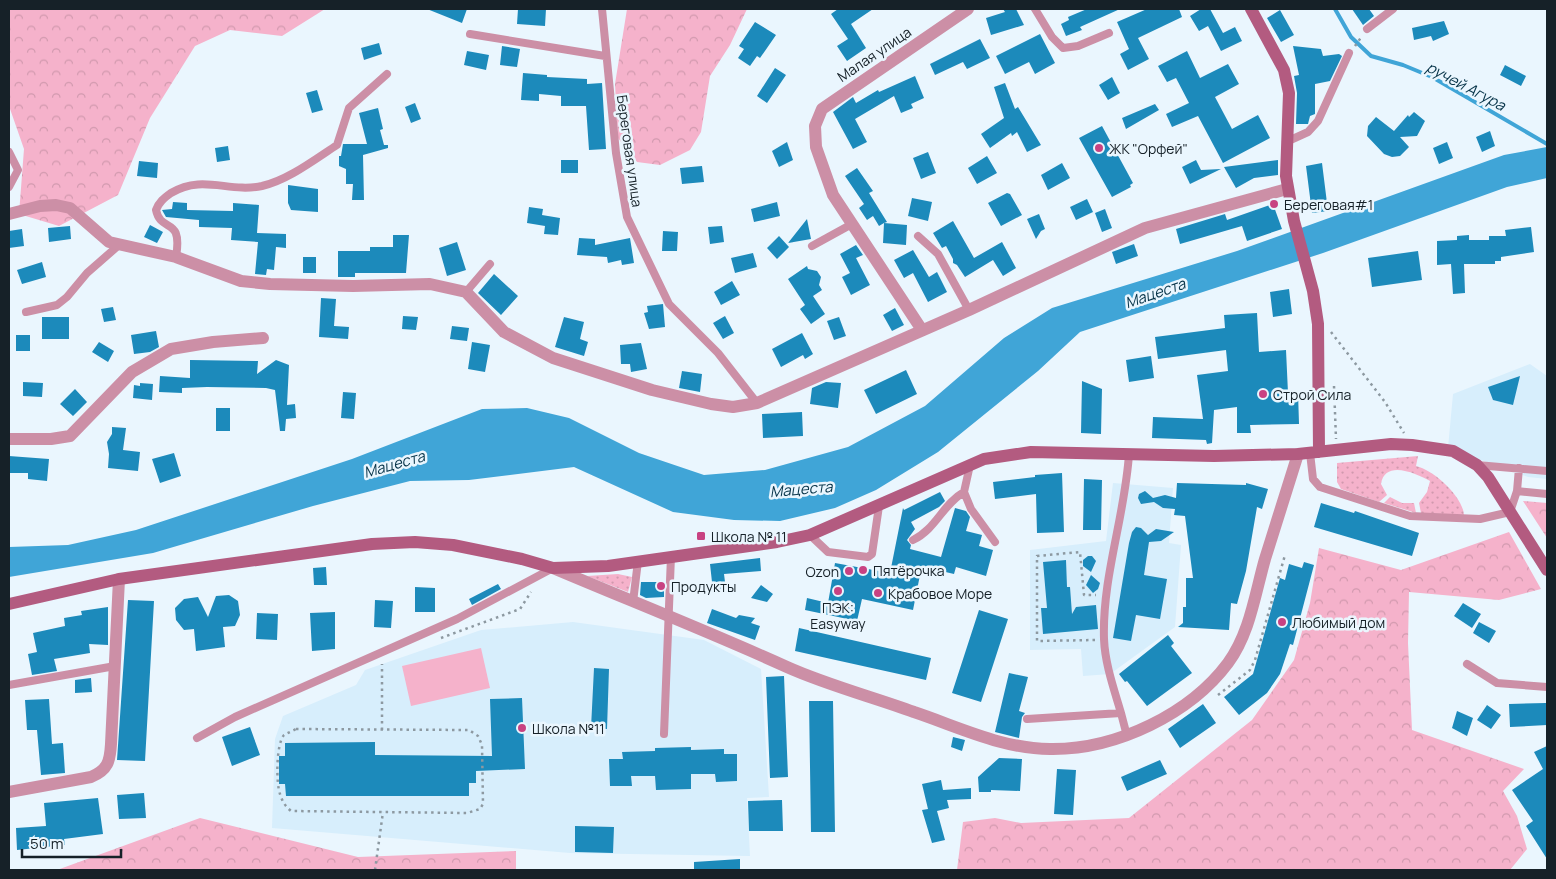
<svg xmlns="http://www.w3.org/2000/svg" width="1556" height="879" viewBox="0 0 1556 879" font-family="Manrope,sans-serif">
<defs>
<pattern id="grass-dots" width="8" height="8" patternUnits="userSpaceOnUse" patternTransform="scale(1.25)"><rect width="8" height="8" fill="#f5b2cb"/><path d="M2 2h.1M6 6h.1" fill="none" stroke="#d199ae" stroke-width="1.8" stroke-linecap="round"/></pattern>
<pattern id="forest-crowns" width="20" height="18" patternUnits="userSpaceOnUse" patternTransform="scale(1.25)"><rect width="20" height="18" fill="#f5b2cb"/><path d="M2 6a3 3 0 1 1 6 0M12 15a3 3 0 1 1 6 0" fill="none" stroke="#d199ae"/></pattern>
</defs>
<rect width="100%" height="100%" fill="#eaf6fe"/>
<path fill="#d7eefc" d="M1530 364 1547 376V479L1528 477 1448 448 1453 394Z
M1113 483 1173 488 1169 543 1181 545 1175 627 1110 674 1083 676 1081 649 1030 650V550L1106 541Z
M573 622 704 640 761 669 769 797 747 798 750 856 570 853 272 828 275 739 283 716 356 685 365 670 481 630Z"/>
<path fill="url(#grass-dots)" d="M1418 456 1416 466C1434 470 1463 497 1464 515L1421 513 1419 503 1427 492 1430 481C1417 474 1385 459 1381 484L1387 495 1379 502 1341 489 1337 482V463Z
M1390 497 1402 503H1414L1416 513 1384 503Z
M618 574 632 577 628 592 587 576Z"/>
<path fill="url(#forest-crowns)" d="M9 9H325L282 36 230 30 195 46 150 118 118 195 59 226 19 214 24 149 9 106Z
M627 9H747L730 45 710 76 701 132 690 150 660 165 637 162 618 138 615 84Z
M1523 501 1547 503V538Z
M1509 532 1541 589 1499 600 1409 592 1408 643 1412 730 1524 769 1503 791 1517 816 1527 849 1510 870H957L963 822 995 818 1021 823 1129 818 1252 720 1294 660 1310 603 1319 548 1401 570Z
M200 818 358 857 516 851V870H57Z"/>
<path fill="#f5b2cb" d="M481 648 490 688 411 706 402 666Z"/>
<path fill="#40a5d7" d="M1547 147V178L1507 187 1323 253 1080 332 1038 371 938 452 876 490 835 508 780 521 734 520 673 512 574 467 469 480 410 481 313 506 153 553 9 577V547L68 545 136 530 352 459 482 409 527 408 569 418 639 453 704 475 765 470 848 447 925 406 1004 338 1052 308 1237 251 1504 155Z"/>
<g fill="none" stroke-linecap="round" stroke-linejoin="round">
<path stroke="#40a5d7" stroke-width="4" d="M1335 9 1351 37 1371 56 1403 65 1432 77 1547 144"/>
</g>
<path fill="#1c8abb" d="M427 9H467L462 23Z
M518 9H546L545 26 517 24Z
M838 9H873L851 24 866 48 847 61 837 46 848 39 831 14Z
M1003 9H1016L1024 25 991 35 986 18 1005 12Z
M1087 9H1120L1080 27 1082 30 1066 36 1061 24 1069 20 1068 17Z
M1147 9H1179L1182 17 1138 38 1149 59 1128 70 1120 54 1129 49 1117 22Z
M1201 9H1210L1223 33 1235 27 1242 41 1221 51 1208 26 1199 31 1190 16Z
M1352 9H1369L1374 16 1363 25Z
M1280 10 1294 35 1281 42 1267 18Z
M1444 21 1449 34 1433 41 1431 36 1414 40 1412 28Z
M755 22 776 35 760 58 757 56 750 66 738 58 744 49 739 46Z
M1040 34 1055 63 1035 74 1029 62 1005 74 996 56Z
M980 39 990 58 967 69 963 62 935 75 930 64Z
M379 43 382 54 364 60 361 48Z
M502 46 520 49 517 67 500 65Z
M1293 46 1321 49 1323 56 1339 54 1342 56 1330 81 1315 84V114L1310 116 1308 124H1296L1297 93 1294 76 1299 75Z
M467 51 489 55 486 70 464 65Z
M1187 51 1200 78 1228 64 1239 84 1215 97 1232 129 1258 115 1270 138 1223 163 1198 116 1172 127 1166 114 1189 103 1176 78 1167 82 1158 66Z
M1505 65 1526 76 1521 86 1500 75Z
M775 68 786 75 767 103 757 96Z
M523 73 547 75V77L587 79V84L602 83 606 149 589 150 586 106H561V96L539 94V101L521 100Z
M915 76 924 98 911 104 913 108 901 113 894 96 855 119 867 142 853 149 833 112 853 97 856 103 878 90 879 92Z
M1112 77 1120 93 1108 100 1099 85Z
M1005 83 1015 109 1018 107 1041 145 1027 152 1017 132 1012 136 1011 133 990 148 981 134 1004 118 994 87Z
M317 90 323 110 312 113 306 93Z
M415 103 421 119 411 123 405 107Z
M1155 104 1159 110 1126 129 1122 118Z
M378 108 383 129 380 130 384 145H388V148L363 155 364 200H352L353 184H346V169L339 166V156H341L343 144H367L359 113Z
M1414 112 1425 121 1417 136 1400 137 1409 147 1400 156 1392 157 1384 154 1367 136 1368 126 1376 117 1394 131 1408 115 1409 117Z
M1102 126 1133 183 1130 185 1131 187 1112 197 1079 138Z
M1490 131 1495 146 1482 152 1476 137Z
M787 142 793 160 779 167 772 151Z
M1447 142 1453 158 1439 164 1433 148Z
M228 146 230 160 217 162 215 148Z
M928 152 936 173 921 179 913 158Z
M987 156 997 173 977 184 968 168Z
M561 160H578V173H561Z
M1196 160 1201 170 1221 169 1190 184 1182 167Z
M1278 160V175L1254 178 1236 188 1224 167Z
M139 161 158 163 157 178 137 176Z
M1062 163 1070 178 1048 190 1041 175Z
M1322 163 1328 211 1312 213 1306 166Z
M702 166 704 182 682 184 680 168Z
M857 168 873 191 869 193 887 222 884 223 907 225 906 245 883 243 884 223 879 226 873 216 867 220 859 208 864 204 845 176Z
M288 185 318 189V212L291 210 288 203Z
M1007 193 1010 194 1022 215 1001 226 988 203Z
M912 198 932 202 928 221 908 216Z
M1087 199 1093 212 1076 220 1070 207Z
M173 202 187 203V210L233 211V203L259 205 257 233 286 234V248L276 247 274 270 267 269 266 275 255 274 258 242 231 240 232 228 199 227V220L166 217 162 210 172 209Z
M777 202 780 216 754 222 751 209Z
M1273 204 1282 229 1247 241 1242 226 1180 244 1176 229 1225 214 1227 220Z
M529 207 543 209 542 215 560 218 558 235 544 234 545 226 527 223Z
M1105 209 1112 228 1102 232 1095 213Z
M1039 214 1045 229 1041 231 1036 239 1027 219Z
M807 219 811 239 788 243Z
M953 221 974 258 1002 242 1016 268 1003 276 993 260 965 277 957 265 953 263V259L946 246 942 248 933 233Z
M150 225 163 232 157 243 144 237Z
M70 226 71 239 49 242 48 228Z
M722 226 724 242 710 244 708 227Z
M1531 227 1534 252 1501 257V261H1495V264H1464L1465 293 1453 294 1451 264 1437 265V241L1457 240V236L1469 235V240H1489V236H1506L1505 230Z
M22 229 24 246 9 248V231Z
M663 231 678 232 677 251H662Z
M393 235H409L406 273H355V277H338V251H370V247H393Z
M779 236 789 247 777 259 767 248Z
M579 238 595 239V245L630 238 634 263 622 265 621 260 608 263 607 257 577 255Z
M457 242 466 270 447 276 439 248Z
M1134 244 1138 256 1116 264 1112 252Z
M856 245 863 255 856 258 870 285 851 295 842 277 850 273 840 254Z
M913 250 929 277 937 272 947 292 928 302 913 273 904 278 894 260Z
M1418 251 1422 280 1372 287 1368 258Z
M753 253 757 267 735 273 731 258Z
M303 257H316V273H303Z
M42 262 46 277 22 284 17 270Z
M807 266 808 269 817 271 821 277 819 285 822 290 813 296 825 314 811 324 800 309 805 305 788 279Z
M494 274 518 296 501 315 478 293Z
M732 281 740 295 721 305 714 292Z
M1289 289 1292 314 1273 317 1270 292Z
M321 298 336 299 334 326 349 327 348 339 319 337Z
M663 304 665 327 649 329 644 313 648 312 647 306Z
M113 307 116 320 104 322 101 309Z
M895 308 904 325 892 331 883 315Z
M1257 313 1259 352 1286 350 1288 393 1298 392 1299 424 1250 425 1251 433H1237V407L1214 410 1212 443 1207 444 1206 440 1152 438 1153 417 1203 419 1197 375 1228 371 1226 350 1158 359 1155 337 1225 328 1224 315Z
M403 316 418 317 416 330 402 329Z
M725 316 734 333 723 339 713 323Z
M42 317H69V339H42Z
M564 317 584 322 580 339 588 342 584 356 555 347Z
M839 317 846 336 834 340 827 321Z
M452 326 469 328 467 341 450 339Z
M156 331 159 347 150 352 134 354 131 335Z
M802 333 813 354 805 359 803 355 781 367 772 349Z
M16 335H30V351H16Z
M99 342 114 351 108 362 92 352Z
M472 342 490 345 485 372 468 369Z
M641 343 647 369 631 372 630 364H621L620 345Z
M1151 356 1154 378 1129 382 1126 360Z
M190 360 258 361 257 374 276 360 289 365 287 405 295 404 296 418 286 419 285 431H280L275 390 266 388 207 387 182 388V393L159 392 160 376 190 378Z
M906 370 917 394 876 414 864 390Z
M682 371 702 374 700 392 679 388Z
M1520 376 1513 405 1493 400 1488 387Z
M1082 381 1102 389 1101 434 1081 433Z
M23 382 43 383 42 397 23 396Z
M826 382 841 383 838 408 810 404 812 388Z
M140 383 153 384 152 400 133 398 134 385 140 386Z
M75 389 87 402 73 416 60 404Z
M343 392 356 393 354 419 341 418Z
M216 408H230V431H216Z
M802 412 803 436 763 438 762 414Z
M112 427 126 428 123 450 140 452 138 471 108 468 109 454 107 442 112 434Z
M174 453 181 476 160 483 152 459Z
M9 456 49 459 47 481 28 479V473H9Z
M1062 473 1064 532 1037 533 1036 494 995 499 993 482 1035 477V475Z
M1084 479 1102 480 1101 530H1083Z
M1177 483 1246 485V483L1268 489 1262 509 1257 507 1246 571 1237 604 1231 603 1229 630 1178 627 1183 623V607H1186V578H1193L1185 516 1174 515 1175 509 1163 508 1154 502 1141 504 1138 498 1139 494 1145 491 1153 498 1165 495 1176 498Z
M940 492 945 501 939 507 911 522 915 529 907 540 911 545 910 549 941 557 955 508 966 511 970 517 966 531 982 535 979 546 993 550 986 576 956 567 954 574 937 570 936 574 921 570 913 610 862 599 857 621 805 610 807 598 828 603 835 563 890 573 903 508 904 510Z
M1321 503 1354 513 1355 511 1419 533 1412 556 1314 527Z
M1136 527 1141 528 1148 535 1156 529 1174 532 1161 541 1149 542 1144 575 1167 579 1160 619 1136 615 1131 641 1113 638 1129 543 1132 532Z
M1088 556H1092L1096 561 1091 572 1083 566V560Z
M760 558 761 571 724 574 726 590 713 591 710 564Z
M1066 560 1067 587H1070L1072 614 1076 607 1096 605 1098 629 1043 634 1041 608H1047L1043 562Z
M1304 562 1314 565 1293 645 1290 644 1280 674 1267 693 1239 715 1224 697 1253 674 1280 578 1285 580 1289 564 1302 568Z
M326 567 327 585H314L313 568Z
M1091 575 1100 583 1098 589 1093 593 1086 585Z
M641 582H664V597L646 598 640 595Z
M498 584 501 589 472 605 469 599Z
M761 585 773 594 767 602 751 598Z
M415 587 435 588V612H415Z
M229 595 238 601 240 615 235 626 223 627 225 647 196 651 194 629 184 630 176 620 175 608 184 599 198 597 208 617 216 596Z
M128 600 154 601 145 761 117 760Z
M375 600 393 601 391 628 374 627Z
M1463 603 1481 614 1472 628 1454 616Z
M108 607V645L89 644 90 653 54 659 57 671 32 675 28 654 37 652 33 633 65 626 64 618 82 615 81 611Z
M712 609 736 618 739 615 755 618 751 623 760 626 755 640 707 623Z
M979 610 1008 619 981 702 952 693Z
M335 612V649L312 651 310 613Z
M257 613 278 614 277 640 256 639Z
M1479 622 1496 631 1489 643 1473 633Z
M799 628 931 658 926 680 795 651Z
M1168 635 1174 643 1171 646 1192 673 1147 706 1127 681 1125 682 1119 674Z
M594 668 609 669 607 729 591 728Z
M1009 673 1028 677 1019 711 1025 713 1022 717 1019 738 995 732Z
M784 676 788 777 770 778 766 677Z
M91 678 92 692 75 693V680Z
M522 698 525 769 476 771V783H469V796H286L285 784H279V756H285V743L375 742V755L492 756 490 699Z
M49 699 52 744 63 743 65 773 41 775 37 730H27L25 700Z
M809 701H833L835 832H811Z
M1546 703 1547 725 1510 727 1509 704Z
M1203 704 1216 723 1180 748 1168 729Z
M1487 705 1501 715 1491 729 1477 720Z
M1457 711 1473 718 1467 736 1452 728Z
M250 727 260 755 232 766 222 737Z
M953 737 965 740 962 751 951 747Z
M1547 746V859L1526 826 1533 821 1512 790 1543 769 1534 752Z
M691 747V750L724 749V754H737V781L716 782 715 774H691V789L656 790 655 776H631L632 786H610L609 759H623L622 752 655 751V748Z
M999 758 1022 759 1020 791 991 790V792H979L978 777Z
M1160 760 1167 774 1127 791 1121 777Z
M1057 769 1076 770 1073 815 1054 814Z
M941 780 943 790 971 788V799L947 800 949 808 937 811 945 840 932 843 922 810 928 809 922 784Z
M144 793 146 818 119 819 117 795Z
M98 798 103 834 64 839 65 845 17 850 16 828 46 826 44 803Z
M782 800 783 831H749L748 801Z
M575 826 614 827 613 853 575 852Z
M740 859V870H694V862Z"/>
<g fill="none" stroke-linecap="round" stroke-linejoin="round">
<path stroke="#8d99a1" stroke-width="2.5" stroke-dasharray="2.5 4" stroke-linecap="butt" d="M1355 46 1362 36
M1331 332 1385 402 1404 433
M1334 386 1336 439
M441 638 520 609 531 592
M1095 640 1037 641V556L1080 552 1084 595H1096
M1218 695 1250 670 1255 660 1285 555
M296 729 469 730 478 736 482 745 483 804 480 809 467 813 291 811C285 806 282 801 280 794 276 783 276 744 284 735Z
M382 730V664
M375 870 383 812"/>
<path stroke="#cc8fa6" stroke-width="8" d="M602 9 616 153 627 217 669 304 718 353 757 403
M1035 9 1052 37 1063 48 1078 46 1109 33
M1367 29 1393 9
M470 34 605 56
M1286 142 1308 132 1318 121 1349 53
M9 152 18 170 9 187
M918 236 938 254 969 310
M812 246 852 224
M176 257C183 215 161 234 156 210 159 202 164 198 171 193 203 174 228 193 262 186 288 180 314 160 337 145L349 108 387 74
M466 292 490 264
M26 312 57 305 67 297 87 273 119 245
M1310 453 1313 479 1320 487 1410 516 1480 519 1510 512 1517 491 1519 468
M1477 465 1547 471
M1517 491 1547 494
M964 492 971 509 995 542
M810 535 828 552 868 557 872 554 879 506
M913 540C936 529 943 504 964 492L970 465
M633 602 638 561
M1467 664 1497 683 1547 687
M9 685 115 666
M1121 713C1114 689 1105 664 1104 639 1102 577 1125 516 1129 454
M1027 719 1121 713 1127 736
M664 734 671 556
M197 738 235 717 457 619 553 568"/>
<path stroke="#cc8fa6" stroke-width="12" d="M9 214 40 206 56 205 70 208 109 242 176 257 241 281 270 284 353 286 430 284 466 292 504 332 553 358 652 390 711 404 733 407 757 403 969 310 1145 228 1287 189
M922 330 833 195 816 147 815 126 822 109 968 9
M9 439H51L70 436 132 372 171 349 213 342 263 338
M553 568C631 601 710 632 787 667 827 685 873 697 914 712 959 727 1005 750 1053 749 1117 749 1190 714 1228 663 1250 633 1255 594 1265 559 1276 524 1287 489 1298 454
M9 792 91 777C108 770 110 761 111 744L119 579"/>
<path stroke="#b35b80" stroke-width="12" d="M1251 9 1284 70 1289 93 1286 176 1294 221 1313 291 1318 324 1319 452
M9 604 119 579 372 544 415 542 453 545 522 559 553 568 608 566 777 542 810 535 984 459 1031 452 1214 456 1298 454 1391 444 1412 445 1453 451 1477 465 1488 477 1547 570"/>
</g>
<g fill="#c84282" stroke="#eaf6fe" stroke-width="2">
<circle cx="1099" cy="148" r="5"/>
<circle cx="1274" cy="204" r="5"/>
<circle cx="1263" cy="394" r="5"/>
<rect x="696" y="531" width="10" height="10" rx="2.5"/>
<circle cx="863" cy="570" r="5"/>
<circle cx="849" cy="571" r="5"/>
<circle cx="661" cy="586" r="5"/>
<circle cx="838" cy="591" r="5"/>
<circle cx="878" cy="593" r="5"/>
<circle cx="1282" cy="622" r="5"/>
<circle cx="522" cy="728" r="5"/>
</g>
<g text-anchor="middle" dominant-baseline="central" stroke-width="5" stroke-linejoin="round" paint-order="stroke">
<g font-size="14" fill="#162128" stroke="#eaf6fe">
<text transform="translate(874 54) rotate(-34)">Малая улица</text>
<text transform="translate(630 151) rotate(82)">Береговая улица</text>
</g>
<g font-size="14" fill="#162128" stroke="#eaf6fe" text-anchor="start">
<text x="1109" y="148">ЖК "Орфей"</text>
<text x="1284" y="204">Береговая#1</text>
<text x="1273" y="394">Строй Сила</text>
<text x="711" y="536">Школа № 11</text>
<text x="873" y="570">Пятёрочка</text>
<text x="839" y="571" text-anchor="end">Ozon</text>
<text x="671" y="586">Продукты</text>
<text x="888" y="593">Крабовое Море</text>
<text x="838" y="607" text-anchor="middle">ПЭК:<tspan x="838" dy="16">Easyway</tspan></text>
<text x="1292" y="622">Любимый дом</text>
<text x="532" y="728">Школа №11</text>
</g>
<g font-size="15" font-style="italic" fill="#073449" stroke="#eaf6fe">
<text transform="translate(1466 86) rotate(28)">ручей Агура</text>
<text transform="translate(1155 293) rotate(-19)">Мацеста</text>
<text transform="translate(394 464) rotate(-16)">Мацеста</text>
<text transform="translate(801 489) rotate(-5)">Мацеста</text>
</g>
</g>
<rect width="1556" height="879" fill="none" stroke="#162128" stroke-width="20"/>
<path d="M22 849v8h99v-8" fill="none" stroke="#162128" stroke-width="2.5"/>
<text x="30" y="849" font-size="15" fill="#162128" stroke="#eaf6fe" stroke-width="4" paint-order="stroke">50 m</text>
</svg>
